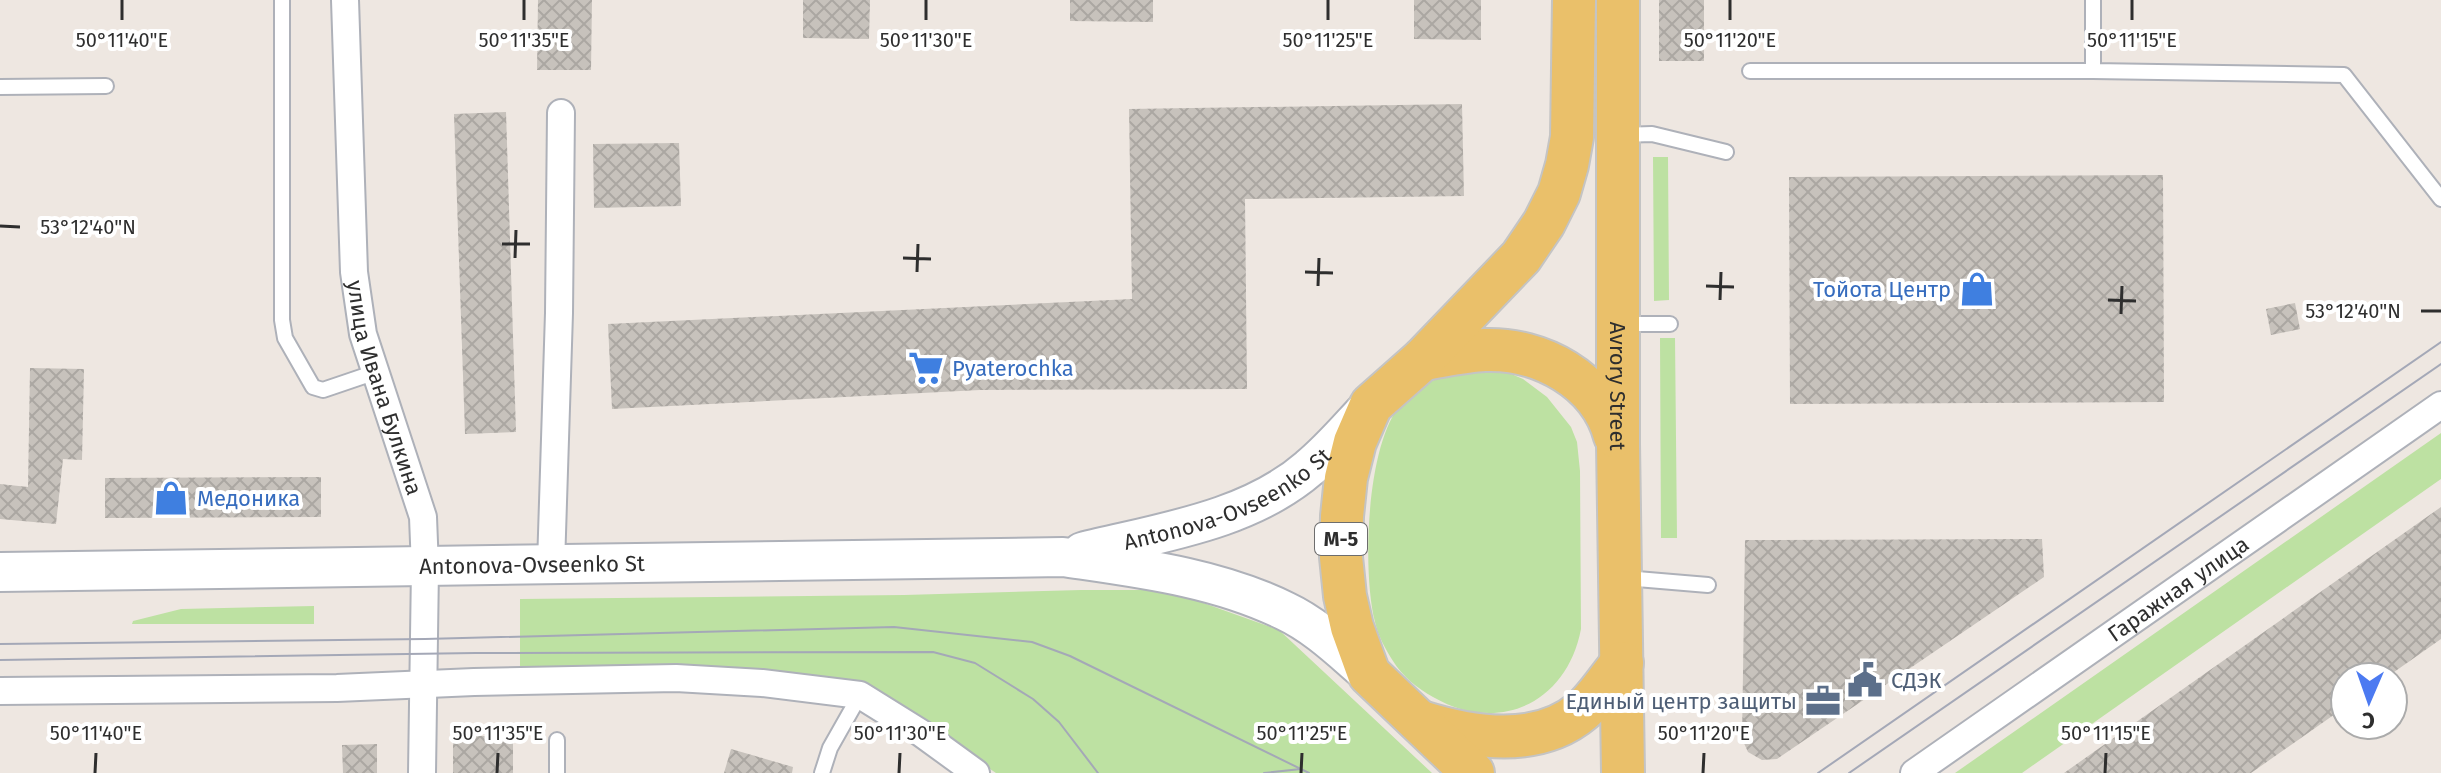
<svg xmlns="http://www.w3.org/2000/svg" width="2441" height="773" viewBox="0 0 2441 773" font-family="'Fira Sans',sans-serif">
<defs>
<pattern id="building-cross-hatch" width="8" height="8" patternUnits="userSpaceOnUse" patternTransform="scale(2)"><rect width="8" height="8" fill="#c7c2bc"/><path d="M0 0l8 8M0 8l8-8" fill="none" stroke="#aba7a2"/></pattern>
</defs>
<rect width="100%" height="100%" fill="#eee7e1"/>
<path fill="#bde1a2" d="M1653 157H1668L1669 300 1654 301Z
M1660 338H1675L1677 538H1661Z
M1478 367 1509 373 1523 379 1547 397 1571 427 1577 442 1580 471 1581 629C1567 703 1499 735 1433 697 1418 689 1402 676 1393 661 1386 650 1378 636 1375 622 1362 572 1366 442 1402 403 1425 379 1447 374 1478 367Z
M2441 433V479L2022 773H1955Z
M1081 590H1167L1279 630 1432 773H996L920 722 799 677 520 673V599L904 595Z
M314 606V624H132L133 621 181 609Z"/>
<path fill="url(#building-cross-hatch)" d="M538 0H592L591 70H537Z
M803 0H870L869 39 803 38Z
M1070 0H1153V22L1070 21Z
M1414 0H1481V40L1414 39Z
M1659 0H1704V61H1659Z
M1462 104 1464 196 1245 199 1247 389 980 390 612 409 608 324 1132 299 1129 109Z
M506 112 516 432 465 434 454 114Z
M679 143 681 206 594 208 593 144Z
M2163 175 2164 402 1790 404 1789 177Z
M2295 303 2300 329 2271 335 2266 309Z
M30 368 84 369 82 460 63 459 56 524 0 519V484L28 487Z
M321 477V517L105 518V478Z
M2441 507V639L2387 677H2345V707L2251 773H2064Z
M2042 539 2044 577 1777 759 1762 760 1748 752 1742 739 1745 540Z
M453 736H513V773H453Z
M377 744V773H343L342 745Z
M731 749 793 767 792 773H724Z"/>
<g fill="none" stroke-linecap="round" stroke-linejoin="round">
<g stroke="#aeb1b9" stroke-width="18">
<path id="lane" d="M282 0V320L285 338 313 387 323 390 376 372
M1750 71H2093V0
M2093 71 2344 75 2441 199
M0 87 106 86
M1621 135 1652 134 1726 152
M1622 324H1670
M1625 578 1708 585
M557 773V740
M822 773 830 748 860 695"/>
</g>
<g stroke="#aeb1b9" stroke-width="30">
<g id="street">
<path id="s1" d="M345 0 354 272 363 334 423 517 425 568 422 773"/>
<path d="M551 565 559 313 561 113"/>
<path d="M0 691 337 688 474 682 676 678 762 683 860 695 921 733 976 773"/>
<path id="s2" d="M1914 773 2441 405"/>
</g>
</g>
<g stroke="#aeb1b9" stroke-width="42">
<g id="secondary">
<path id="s3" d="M1082 552C1158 533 1248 521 1309 468 1331 450 1350 427 1369 407"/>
<path id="s4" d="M0 572 1063 557C1138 568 1216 577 1285 611 1317 626 1343 652 1369 674"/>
</g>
</g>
<g stroke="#c4c4c4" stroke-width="46">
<g id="primary">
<path id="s5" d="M1618 0V444L1623 773"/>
<path d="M1423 359C1443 356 1464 351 1485 350 1540 348 1600 380 1615 436"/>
<path d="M1421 722C1472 738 1538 748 1582 711 1597 698 1609 678 1622 663"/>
<path d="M1473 773 1369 674 1352 627 1345 596 1341 557 1342 516 1346 478 1355 442 1371 405 1423 359 1521 257 1544 223 1559 193 1567 165 1572 137 1574 0"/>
</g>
</g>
<use href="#lane" stroke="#fff" stroke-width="14"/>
<use href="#street" stroke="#fff" stroke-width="26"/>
<use href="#secondary" stroke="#fff" stroke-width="38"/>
<use href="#primary" stroke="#eac06a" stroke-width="42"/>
<path stroke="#a4a8b7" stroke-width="2" d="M0 644 425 639 894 627 1032 642 1070 656 1309 773
M0 660 475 653 933 652 975 663 1033 699 1059 722 1098 773
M1264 773 1301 769
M1818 773 2441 342
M1849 773 2441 364"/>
</g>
<path fill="none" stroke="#2e2e2e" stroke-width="3" d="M122 20V0M524 20V0M926 20V0M1328 20V0M1730 20V0M2132 20V0M0 226 20 227M502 244H530M515 258 516 230M903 258 931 259M917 272 918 244M1305 272 1333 273M1318 286 1319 258M1706 286 1734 287M1720 300 1721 272M2108 300 2136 301M2421 311H2441M2121 314 2122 286M95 773 96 753M497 773 498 753M899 773 900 753M1301 773 1302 753M1703 773 1704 753M2105 773 2106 753"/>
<defs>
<g id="shop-bare" transform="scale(2.76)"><path d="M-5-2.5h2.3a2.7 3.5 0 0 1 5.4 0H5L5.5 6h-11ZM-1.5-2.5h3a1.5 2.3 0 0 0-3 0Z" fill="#3f7fe0" stroke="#fff" stroke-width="2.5" paint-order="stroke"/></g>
<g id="supermarket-bare" transform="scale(2.76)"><path d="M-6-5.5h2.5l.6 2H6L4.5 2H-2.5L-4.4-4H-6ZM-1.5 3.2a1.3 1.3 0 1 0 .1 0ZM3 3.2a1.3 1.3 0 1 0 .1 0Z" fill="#3f7fe0" stroke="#fff" stroke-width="2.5" paint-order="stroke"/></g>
<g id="civic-bare" transform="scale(2.76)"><path d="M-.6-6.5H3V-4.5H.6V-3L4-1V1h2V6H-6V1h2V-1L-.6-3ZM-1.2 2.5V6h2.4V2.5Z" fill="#5c6f8a" stroke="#fff" stroke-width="2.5" paint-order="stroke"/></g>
<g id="office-bare" transform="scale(2.76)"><path d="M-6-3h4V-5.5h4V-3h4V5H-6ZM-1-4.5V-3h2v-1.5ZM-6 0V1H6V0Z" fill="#5c6f8a" stroke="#fff" stroke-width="2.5" paint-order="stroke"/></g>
</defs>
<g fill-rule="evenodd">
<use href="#shop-bare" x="1977" y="289"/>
<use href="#supermarket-bare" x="926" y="368"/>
<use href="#shop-bare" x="171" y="498"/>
<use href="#civic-bare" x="1865" y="680"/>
<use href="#office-bare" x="1823" y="701"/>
</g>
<g text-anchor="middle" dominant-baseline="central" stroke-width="8" stroke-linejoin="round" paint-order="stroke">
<rect fill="#fff" stroke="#6d6d6d" stroke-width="2" x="1315" y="523" width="52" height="32" rx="6"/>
<g font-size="20" font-weight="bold" fill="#2e2e2e">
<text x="1341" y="539">М-5</text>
</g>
<g font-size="22" fill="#366cbe" stroke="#fff" text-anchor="start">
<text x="1951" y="289" text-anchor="end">Тойота Центр</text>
<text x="952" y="368">Pyaterochka</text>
<text x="197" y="498">Медоника</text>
</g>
<g font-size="22" fill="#2e2e2e" stroke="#fff">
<text stroke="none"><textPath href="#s1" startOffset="392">улица Ивана Булкина</textPath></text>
<text stroke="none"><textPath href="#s5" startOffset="386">Avrory Street</textPath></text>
<text stroke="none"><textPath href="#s3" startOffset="156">Antonova-Ovseenko St</textPath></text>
<text stroke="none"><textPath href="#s4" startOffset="532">Antonova-Ovseenko St</textPath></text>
<text stroke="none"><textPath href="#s2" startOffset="322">Гаражная улица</textPath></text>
</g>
<g font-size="22" fill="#4e5e75" stroke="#fff" text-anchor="start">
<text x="1891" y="680">СДЭК</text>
<text x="1797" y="701" text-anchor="end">Единый центр защиты</text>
</g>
</g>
<g font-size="20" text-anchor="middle" fill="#2e2e2e" stroke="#fff" stroke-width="8" stroke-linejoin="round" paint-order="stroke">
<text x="122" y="47">50°11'40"E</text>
<text x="524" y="47">50°11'35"E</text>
<text x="926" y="47">50°11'30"E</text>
<text x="1328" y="47">50°11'25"E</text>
<text x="1730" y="47">50°11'20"E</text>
<text x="2132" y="47">50°11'15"E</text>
<text x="88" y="234">53°12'40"N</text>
<text x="2353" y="318">53°12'40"N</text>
<text x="96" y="740">50°11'40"E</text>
<text x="498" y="740">50°11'35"E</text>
<text x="900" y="740">50°11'30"E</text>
<text x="1302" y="740">50°11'25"E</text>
<text x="1704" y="740">50°11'20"E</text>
<text x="2106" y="740">50°11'15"E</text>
</g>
<g transform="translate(2369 701) rotate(182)"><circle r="38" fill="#ffffff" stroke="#ababab" stroke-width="2"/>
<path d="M0-6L14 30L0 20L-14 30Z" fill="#4c7af1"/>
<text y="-12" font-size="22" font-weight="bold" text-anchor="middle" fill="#2e2e2e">С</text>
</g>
</svg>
